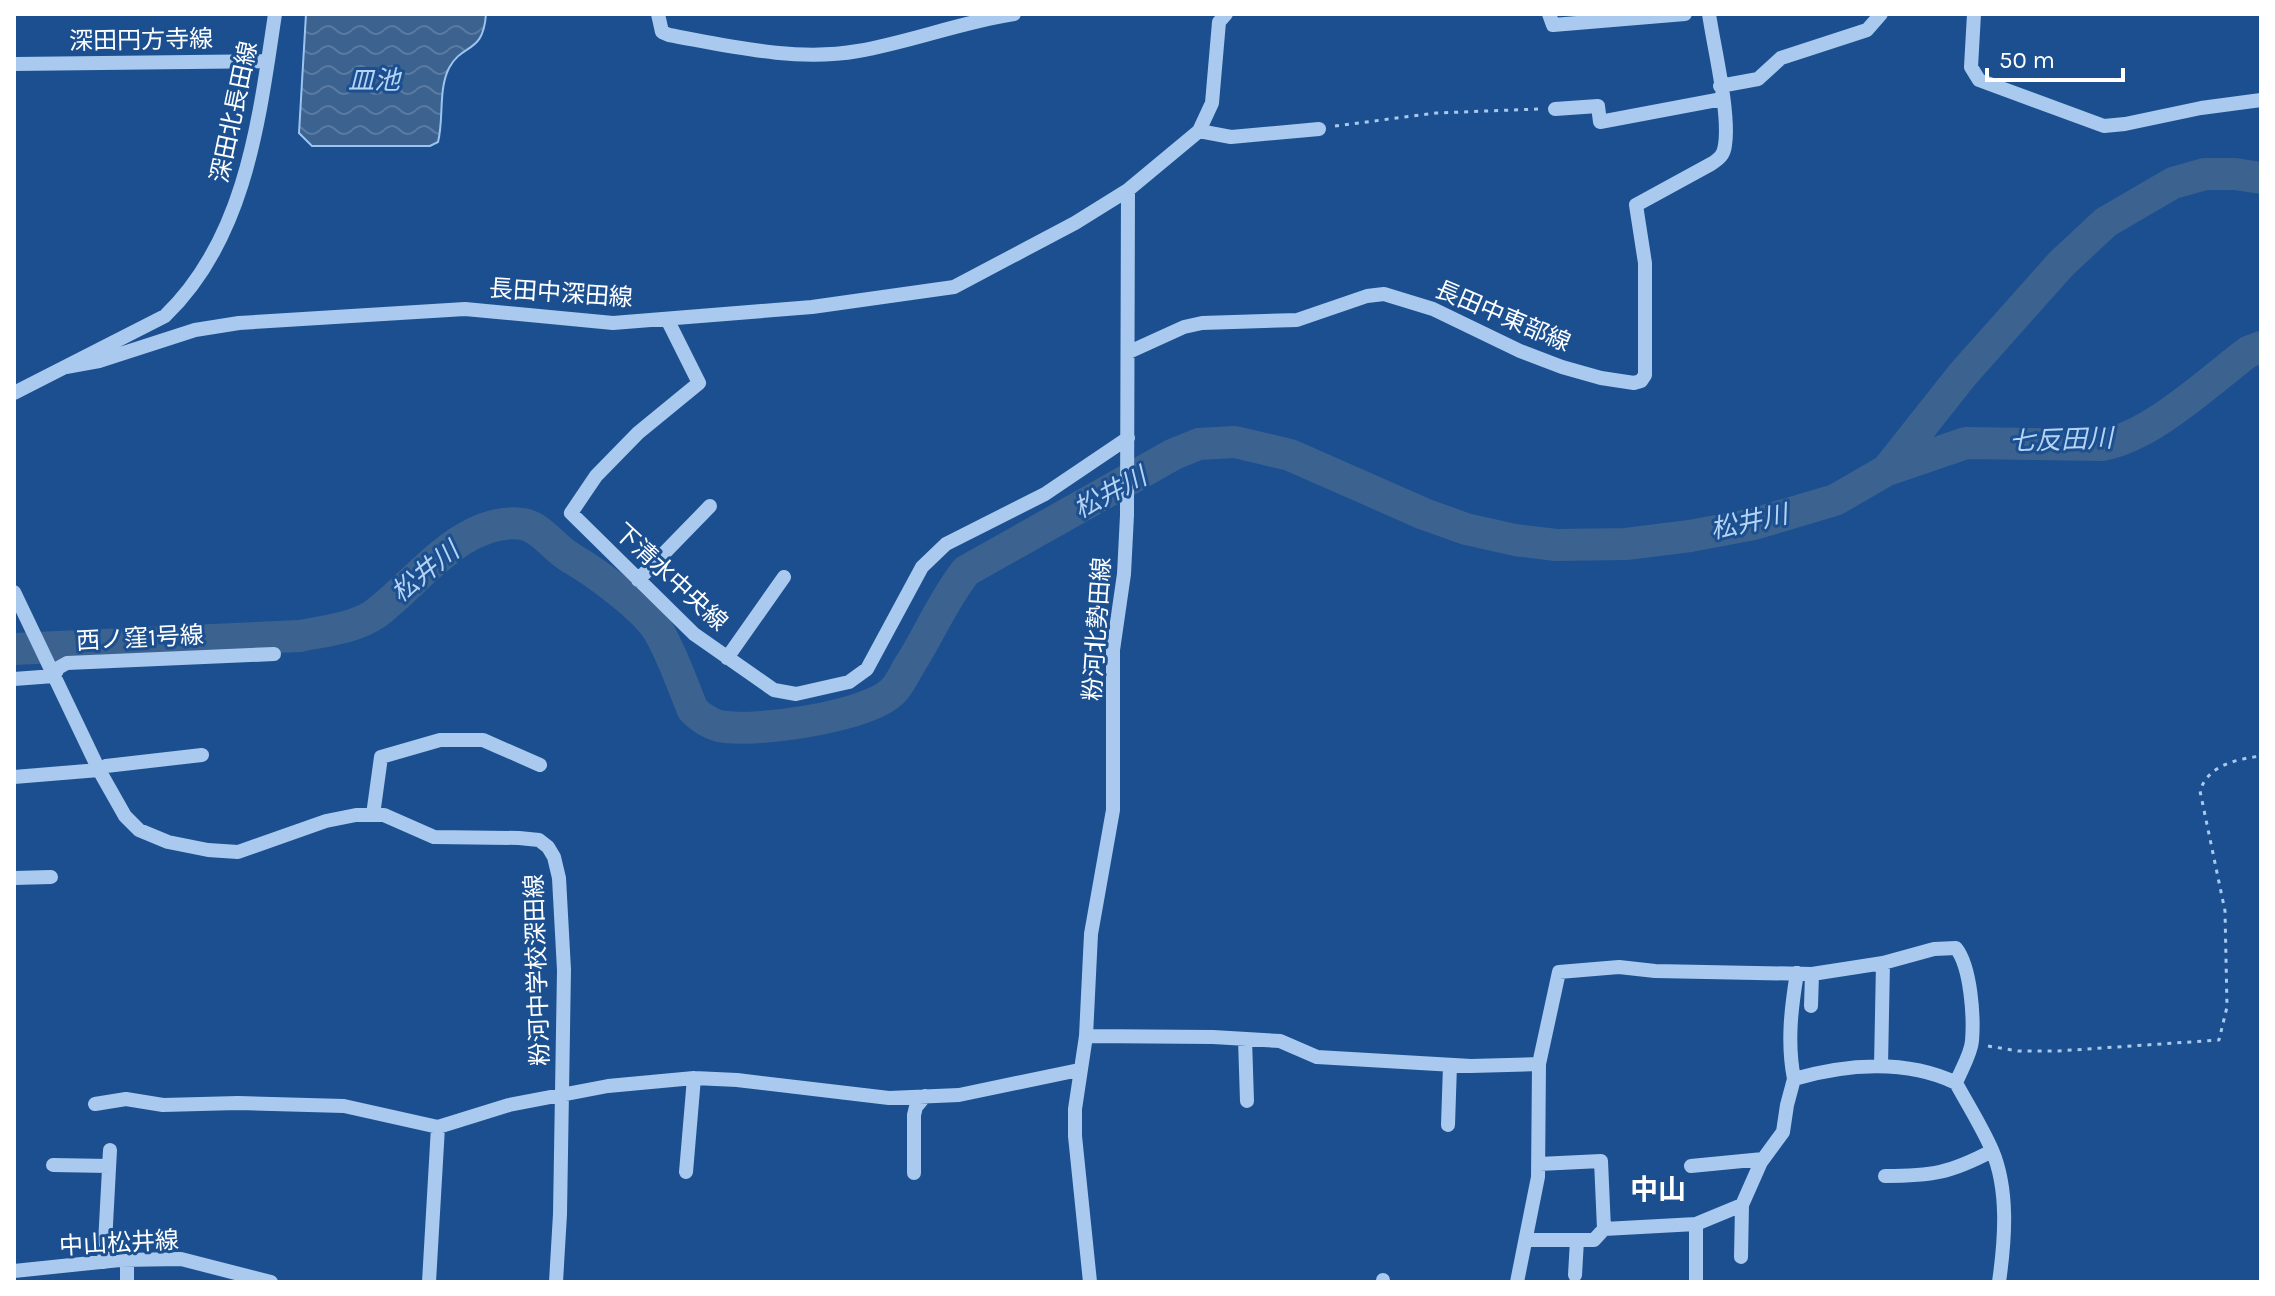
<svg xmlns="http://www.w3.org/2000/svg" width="2275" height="1296" viewBox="0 0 2275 1296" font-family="Karla,'Noto Sans JP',sans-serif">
<defs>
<pattern id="water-waves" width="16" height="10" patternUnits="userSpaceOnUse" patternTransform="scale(2)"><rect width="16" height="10" fill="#3c6290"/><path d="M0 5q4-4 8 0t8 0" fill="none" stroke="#597aa1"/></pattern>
</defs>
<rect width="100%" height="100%" fill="#1b4f8f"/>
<path fill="url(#water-waves)" stroke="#9cc4f0" stroke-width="2" d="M306 14H486C483 55 463 42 449 68 438 90 444 119 438 142L430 146H312L299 133Z"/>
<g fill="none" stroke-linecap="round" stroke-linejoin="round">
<path stroke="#3c6290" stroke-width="32" d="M1887 470 1966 443 2102 445C2152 436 2207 383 2248 352L2261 347
M14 649 300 636C324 631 355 628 375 614 417 583 463 516 522 524 541 526 554 549 571 558 595 572 645 608 659 632 673 656 682 684 693 710 700 717 709 723 719 726 754 733 866 717 892 692 899 686 904 674 909 666 929 635 943 600 966 571L1174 454 1199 444 1235 442 1290 455 1424 514 1466 529 1515 540 1556 545 1626 544 1690 536 1754 524 1835 500 1887 470 1963 374 2061 264 2106 222 2173 183 2205 174H2235L2261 178"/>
<path stroke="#a9c9ee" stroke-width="3" stroke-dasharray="4 6" stroke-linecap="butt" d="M1335 126 1436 113 1538 109
M1988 1046 2018 1051H2058L2219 1040 2227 1007 2225 911 2200 791C2208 765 2237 759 2261 756"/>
<path stroke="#a9c9ee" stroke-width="14" d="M658 14 662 32 669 35C730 46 796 62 858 51 911 42 961 22 1014 14
M1549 14 1553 25 1685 14
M1974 14 1971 67 1979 80 2104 126 2125 124 2201 108 2261 100
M14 64 268 61
M1720 86 1758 79 1781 58 1867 30 1881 14
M1555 109 1598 106 1600 122 1722 99
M1199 131 1231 137 1319 129
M667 319 699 383 638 433 596 476 571 513 694 634 774 690 796 694 849 682 867 669 922 567 946 544 1045 494 1128 438
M1129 352 1184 327 1202 323 1297 320 1367 296 1384 294 1433 309 1520 351 1562 367 1601 378 1634 383 1641 381 1645 375V263L1636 205 1711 164C1719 159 1724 155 1725 145 1730 113 1714 48 1709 14
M66 367 99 361 195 330 239 323 465 309 613 323 812 307 954 287 1075 223 1128 190 1199 131 1212 103 1219 22 1226 14
M14 393 165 316C246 238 259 120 275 14
M638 580 710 506
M14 592 99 770 125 816 139 830 168 842 208 850 238 852 326 821 356 815H384L434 837 519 838 539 840 548 847 554 857 559 878 564 970 560 1214 556 1282
M727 658 784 577
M14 679 54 676 58 668 67 663 274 654
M14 777 99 770 106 766 202 755
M373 815 381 757 440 740H483L540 765
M14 878 51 877
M1811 1006 1812 974
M1086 1036 1213 1037 1280 1041 1317 1057 1471 1066 1539 1064 1559 972 1619 967 1655 971 1812 974 1883 963 1934 949 1956 948C1971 967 1974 1017 1972 1041 1971 1054 1961 1070 1956 1083 1906 1059 1846 1064 1794 1079L1787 1105 1783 1132 1761 1162 1742 1205 1696 1224 1604 1229 1594 1240H1526
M1245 1039 1247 1101
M1881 1066 1883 963
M1794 1079C1787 1043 1791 1009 1797 973
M1956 1083C1968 1105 1982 1127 1992 1150 2009 1190 2005 1240 1999 1282
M95 1104 126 1099 163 1105 238 1103 344 1106 438 1127 509 1105 608 1086 694 1078 737 1080 889 1098 959 1095 1079 1070
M1448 1125 1450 1065
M1539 1164 1601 1161 1604 1229
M53 1165 109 1166
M1691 1166 1763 1159
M686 1172 694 1078
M914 1173V1115L916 1107 925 1096
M1885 1176C1932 1176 1950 1173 1992 1151
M1741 1257 1742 1205
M104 1262 110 1150
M14 1271 120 1260 181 1259 271 1282
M1575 1275 1577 1240
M1383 1280V1282
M127 1282V1260
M429 1282 438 1127
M1090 1282 1075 1136V1109L1086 1036 1091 934 1113 810V650L1124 574 1127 515 1128 190
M1517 1282 1538 1177 1539 1064
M1696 1282V1224"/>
</g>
<g text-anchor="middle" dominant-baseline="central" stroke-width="6" stroke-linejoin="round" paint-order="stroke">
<g font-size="24" fill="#fff" stroke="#1b4f8f">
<text transform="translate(141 40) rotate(-1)">深田円方寺線</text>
<text transform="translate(234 112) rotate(-78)">深田北長田線</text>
<text transform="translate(561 293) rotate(4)">長田中深田線</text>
<text transform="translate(1503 316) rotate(23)">長田中東部線</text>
<text transform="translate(671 577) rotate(43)">下清水中央線</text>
<text transform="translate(1097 629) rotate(-86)">粉河北勢田線</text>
<text transform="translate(140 638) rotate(-3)">西ノ窪1号線</text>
<text transform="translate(537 970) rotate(-92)">粉河中学校深田線</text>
<text transform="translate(119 1243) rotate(-3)">中山松井線</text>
</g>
<g font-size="26" font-style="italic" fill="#b5d3f5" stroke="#1b4f8f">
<text x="374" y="80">皿池</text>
<text transform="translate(2061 440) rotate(-2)">七反田川</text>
<text transform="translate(1110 493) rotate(-28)">松井川</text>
<text transform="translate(1749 522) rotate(-12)">松井川</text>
<text transform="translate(425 572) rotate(-39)">松井川</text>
</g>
<g font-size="28" font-weight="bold" fill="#fff" stroke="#1b4f8f">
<text x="1658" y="1189">中山</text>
</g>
</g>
<rect width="2275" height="1296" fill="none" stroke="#ffffff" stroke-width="32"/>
<path d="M1987 68v12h136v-12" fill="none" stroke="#ffffff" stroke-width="4"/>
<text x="1999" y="68" font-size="24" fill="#ffffff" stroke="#1b4f8f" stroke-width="6" paint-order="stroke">50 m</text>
</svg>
